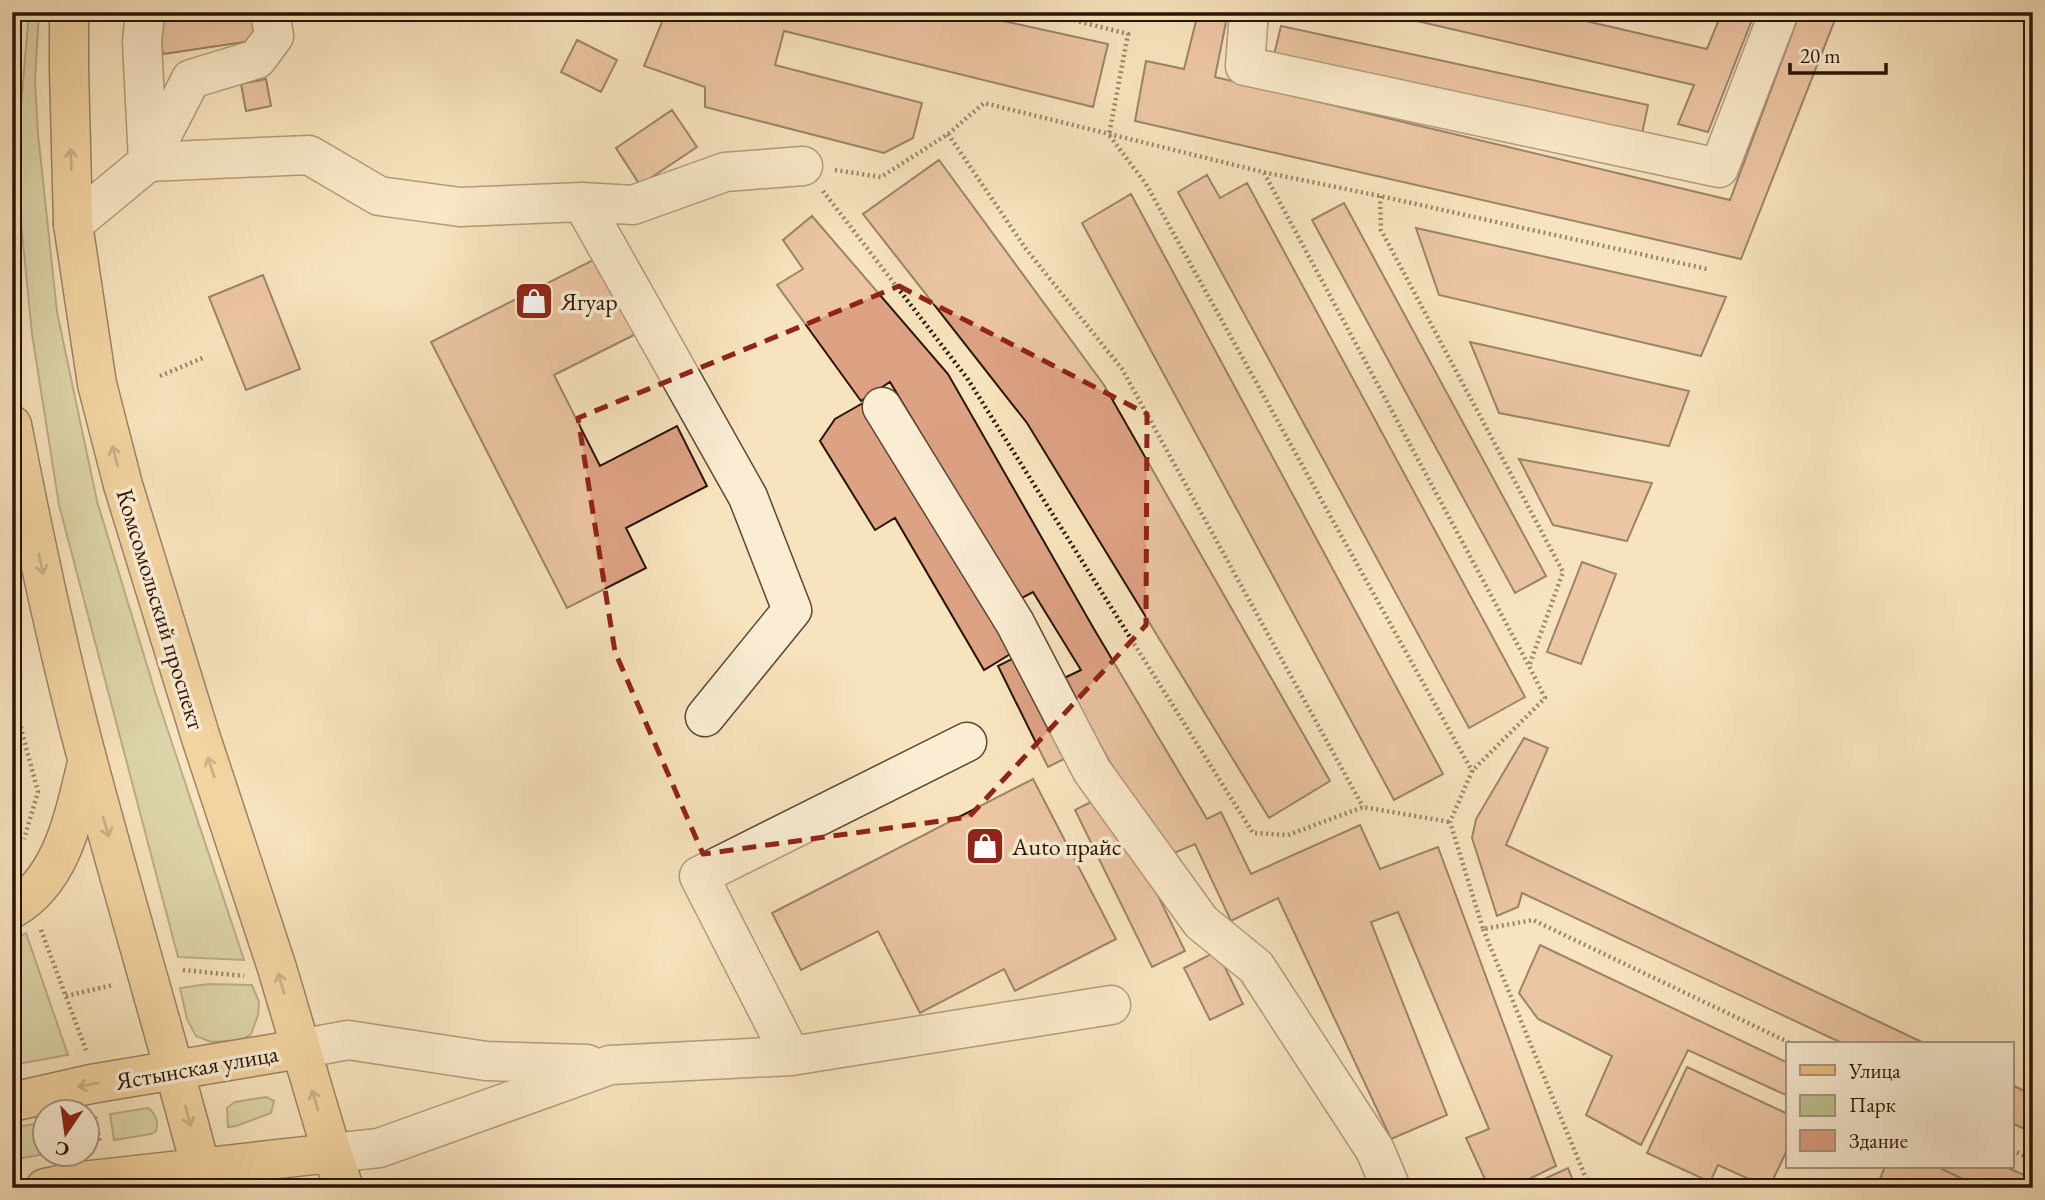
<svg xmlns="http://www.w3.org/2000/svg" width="2045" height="1200" viewBox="0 0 2045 1200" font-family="'EB Garamond',serif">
<rect width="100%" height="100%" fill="#f7e3bd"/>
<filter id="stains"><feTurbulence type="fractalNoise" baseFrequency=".00286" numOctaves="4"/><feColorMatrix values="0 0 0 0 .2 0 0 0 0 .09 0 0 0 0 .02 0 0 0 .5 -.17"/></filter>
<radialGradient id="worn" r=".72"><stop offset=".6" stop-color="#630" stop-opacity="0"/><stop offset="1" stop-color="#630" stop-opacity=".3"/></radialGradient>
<path fill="#bdc390" stroke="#736b4a" stroke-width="2" d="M29 12H39L35 81 38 134 57 312 97 501 156 695 244 960 178 957 59 505 32 334 20 212 19 129Z
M26 933 68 1055 12 1065V941Z
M208 984 252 985 259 1002 258 1015 251 1034 242 1040 211 1042 196 1036 187 1019 180 988Z
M266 1097 274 1101 271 1113 236 1126 228 1127 227 1108 235 1102Z
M148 1108C155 1113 159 1122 156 1131L151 1134 114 1140 110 1114Z
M45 1122V1154L12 1160V1128Z"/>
<path fill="#dda184" stroke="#291305" stroke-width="2" d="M174 12H253L257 40 163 54 157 15Z
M434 12H449L441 20Z
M666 12H962L1108 44 1093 107 784 31 775 65 922 103 913 138 884 153 705 107V87L644 66Z
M1157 12H1228L1215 77 1730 200 1800 12H1838L1741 259 1135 121 1146 61 1184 69 1196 21Z
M1378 12H1547L1707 49 1722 12H1755L1708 132 1678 124 1694 85Z
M1281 26 1648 105 1642 134 1274 55Z
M577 40 617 60 601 92 561 72Z
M266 79 271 106 246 111 241 84Z
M672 110 697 147 640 185 616 148Z
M939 160 1104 385 1330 781 1269 818 1027 423 863 214Z
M1207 175 1220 198 1247 183 1525 697 1469 728 1178 192Z
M1131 194 1443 774 1394 800 1082 223Z
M1344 203 1546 576 1515 593 1312 220Z
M812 216 948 374 1094 629 1207 819 1221 812 1251 874 1360 825 1380 869 1438 847 1556 1166 1510 1188H1489L1466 1138 1489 1129 1398 912 1371 922 1447 1115 1391 1139 1278 898 1231 921 1195 844 1165 857 1062 679 1081 670 1033 592 1020 599 890 382 861 401 777 285 803 269 783 240Z
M1416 228 1726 297 1701 356 1439 295Z
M597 258 636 334 554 375 600 466 677 426 707 486 626 528 646 568 567 608 431 342Z
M263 275 300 369 246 390 209 297Z
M1470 342 1689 391 1669 446 1499 413Z
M863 403 1012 653 984 670 895 518 875 530 820 441 835 419Z
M1519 459 1652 483 1627 541 1553 525Z
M1582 562 1616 574 1581 664 1547 652Z
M1022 654 1072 755 1048 767 998 666Z
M1524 738 1548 748 1506 845 1926 1044H1844L1522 893 1518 907 1497 916 1472 838 1476 819Z
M1033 779 1116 939 1015 991 1004 969 920 1013 878 931 801 970 772 913Z
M1097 799 1123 824 1185 951 1152 967 1075 810Z
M1540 945 1788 1063V1096L1688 1050 1641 1145 1586 1115 1612 1056 1538 1019 1519 993Z
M1217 951 1243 1004 1210 1020 1184 968Z
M1687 1067 1788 1114V1148L1769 1188 1718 1165 1710 1182 1647 1153Z
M2012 1085 2033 1095V1133L2012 1123Z
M1885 1167H1938L1981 1188H1888L1878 1183Z
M1938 1167H2006L2033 1179V1188H1981Z
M1568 1168 1576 1188H1524Z"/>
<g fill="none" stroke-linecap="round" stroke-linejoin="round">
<g stroke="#5c4733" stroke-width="41">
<path id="minor" d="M145 12 142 42 148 162 309 155 379 196 460 207 582 202 633 205 725 172 803 166
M1249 12 1245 66 1719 168 1779 12
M582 202 748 497 792 610 705 717
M73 224 148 162 191 79 257 59 274 36 270 12
M882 407 1015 623 1092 771 1201 922 1256 967 1375 1150 1391 1188
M300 1049 348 1040 486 1061 587 1064
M791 1056 699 876 967 742
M332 1153 379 1148 610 1065 791 1056 1111 1005"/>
</g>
<g stroke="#291305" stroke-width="41">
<path id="major" d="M69 12V69L73 224 97 384 123 485 201 738 277 968 332 1153 344 1188
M12 425C34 538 58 651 88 762 126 905 169 1045 206 1188
M12 909C63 880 74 815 87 763
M12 1102 91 1084 300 1049
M45 1188 73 1182 332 1153"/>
</g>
<path stroke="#291305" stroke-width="4.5" stroke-dasharray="2 3.5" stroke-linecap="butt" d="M1042 12 1128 34 1109 135 1146 184 1472 771 1450 822 1483 929 1533 920 1792 1044
M948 134 1026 249 1122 369 1363 807
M835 170 881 177 948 134 984 103 1263 172 1380 196 1707 269
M1264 173 1529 666
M823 191 967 378 1253 833 1288 835 1363 807 1450 822
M1380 196 1381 230 1563 572 1529 666 1545 698 1472 771
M160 376 205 357
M12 695 38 792 24 839
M1483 929 1590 1188
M41 930 86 1050
M183 970 244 976
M66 996 113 985
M95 1117 100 1143
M2012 1150 2033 1160"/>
<use href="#minor" stroke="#faedd4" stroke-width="38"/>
<use href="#major" stroke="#ecc27e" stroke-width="38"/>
</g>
<defs><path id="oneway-shaft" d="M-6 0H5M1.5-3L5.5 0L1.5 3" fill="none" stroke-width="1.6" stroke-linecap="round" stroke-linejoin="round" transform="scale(1.75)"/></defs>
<g stroke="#947348">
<use href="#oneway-shaft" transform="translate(71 159) rotate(-92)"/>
<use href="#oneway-shaft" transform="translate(115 456) rotate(-105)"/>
<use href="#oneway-shaft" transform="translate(41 564) rotate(77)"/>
<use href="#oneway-shaft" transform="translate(211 767) rotate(-108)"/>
<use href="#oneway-shaft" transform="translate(106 827) rotate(74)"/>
<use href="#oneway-shaft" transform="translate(281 983) rotate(-106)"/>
<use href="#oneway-shaft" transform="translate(88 1085) rotate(169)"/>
<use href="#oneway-shaft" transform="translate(315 1100) rotate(-107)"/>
<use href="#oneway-shaft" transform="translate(188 1116) rotate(76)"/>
</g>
<path d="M0 0H2045V1200H0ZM899 286 1147 414 1146 625 969 817 703 854 615 652 578 418Z" fill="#f7e3bd" fill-opacity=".55" fill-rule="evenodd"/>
<path fill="none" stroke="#8f2418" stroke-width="5" stroke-dasharray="14 9" stroke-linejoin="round" d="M899 286 1147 414 1146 625 969 817 703 854 615 652 578 418Z"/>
<defs>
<g id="shop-square" transform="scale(2.0125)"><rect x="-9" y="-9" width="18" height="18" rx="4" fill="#8f2418" stroke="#faedd4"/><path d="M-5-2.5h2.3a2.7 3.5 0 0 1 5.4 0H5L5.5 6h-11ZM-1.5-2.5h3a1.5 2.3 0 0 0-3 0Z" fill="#fff"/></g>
</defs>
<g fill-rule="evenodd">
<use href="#shop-square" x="534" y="301"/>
<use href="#shop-square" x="985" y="846"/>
</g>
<g text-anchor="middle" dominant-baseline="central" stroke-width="7" stroke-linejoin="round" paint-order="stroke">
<g font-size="24" fill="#291305" stroke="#faedd4" text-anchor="start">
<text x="561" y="301">Ягуар</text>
<text x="1012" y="846">Auto прайс</text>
</g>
<g font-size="24" fill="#291305" stroke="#faedd4">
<text transform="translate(161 609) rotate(73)">Комсомольский проспект</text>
<text transform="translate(197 1067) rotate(-10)">Ястынская улица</text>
</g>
</g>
<rect width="2045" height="1200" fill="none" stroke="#f7e3bd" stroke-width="42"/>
<rect x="14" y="14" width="2017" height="1172" fill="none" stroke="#291305" stroke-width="3.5"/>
<rect x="21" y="21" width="2003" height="1158" fill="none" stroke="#291305" stroke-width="2"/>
<rect x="1786" y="1042" width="228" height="126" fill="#faedd4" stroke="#a69681" stroke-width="2"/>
<rect x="1800" y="1065" width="35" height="10" fill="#ecc27e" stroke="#a69681" stroke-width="2"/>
<text x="1849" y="1078" font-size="21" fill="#291305">Улица</text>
<rect x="1800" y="1095" width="35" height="21" fill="#bdc390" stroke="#a69681" stroke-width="2"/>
<text x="1849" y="1112" font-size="21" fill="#291305">Парк</text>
<rect x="1800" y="1130" width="35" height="21" fill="#dda184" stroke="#a69681" stroke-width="2"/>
<text x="1849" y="1148" font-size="21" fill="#291305">Здание</text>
<g transform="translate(66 1133) rotate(193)"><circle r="33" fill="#faedd4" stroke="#a69681" stroke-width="2"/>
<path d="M0-5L12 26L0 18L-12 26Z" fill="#8f2418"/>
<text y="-10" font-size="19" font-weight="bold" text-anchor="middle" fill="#291305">С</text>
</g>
<path d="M1790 63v10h96v-10" fill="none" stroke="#291305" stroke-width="3.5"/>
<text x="1800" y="63" font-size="21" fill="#291305" stroke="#faedd4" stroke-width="5" paint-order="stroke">20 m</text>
<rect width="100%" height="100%" filter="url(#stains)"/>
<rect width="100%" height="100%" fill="url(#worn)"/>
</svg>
